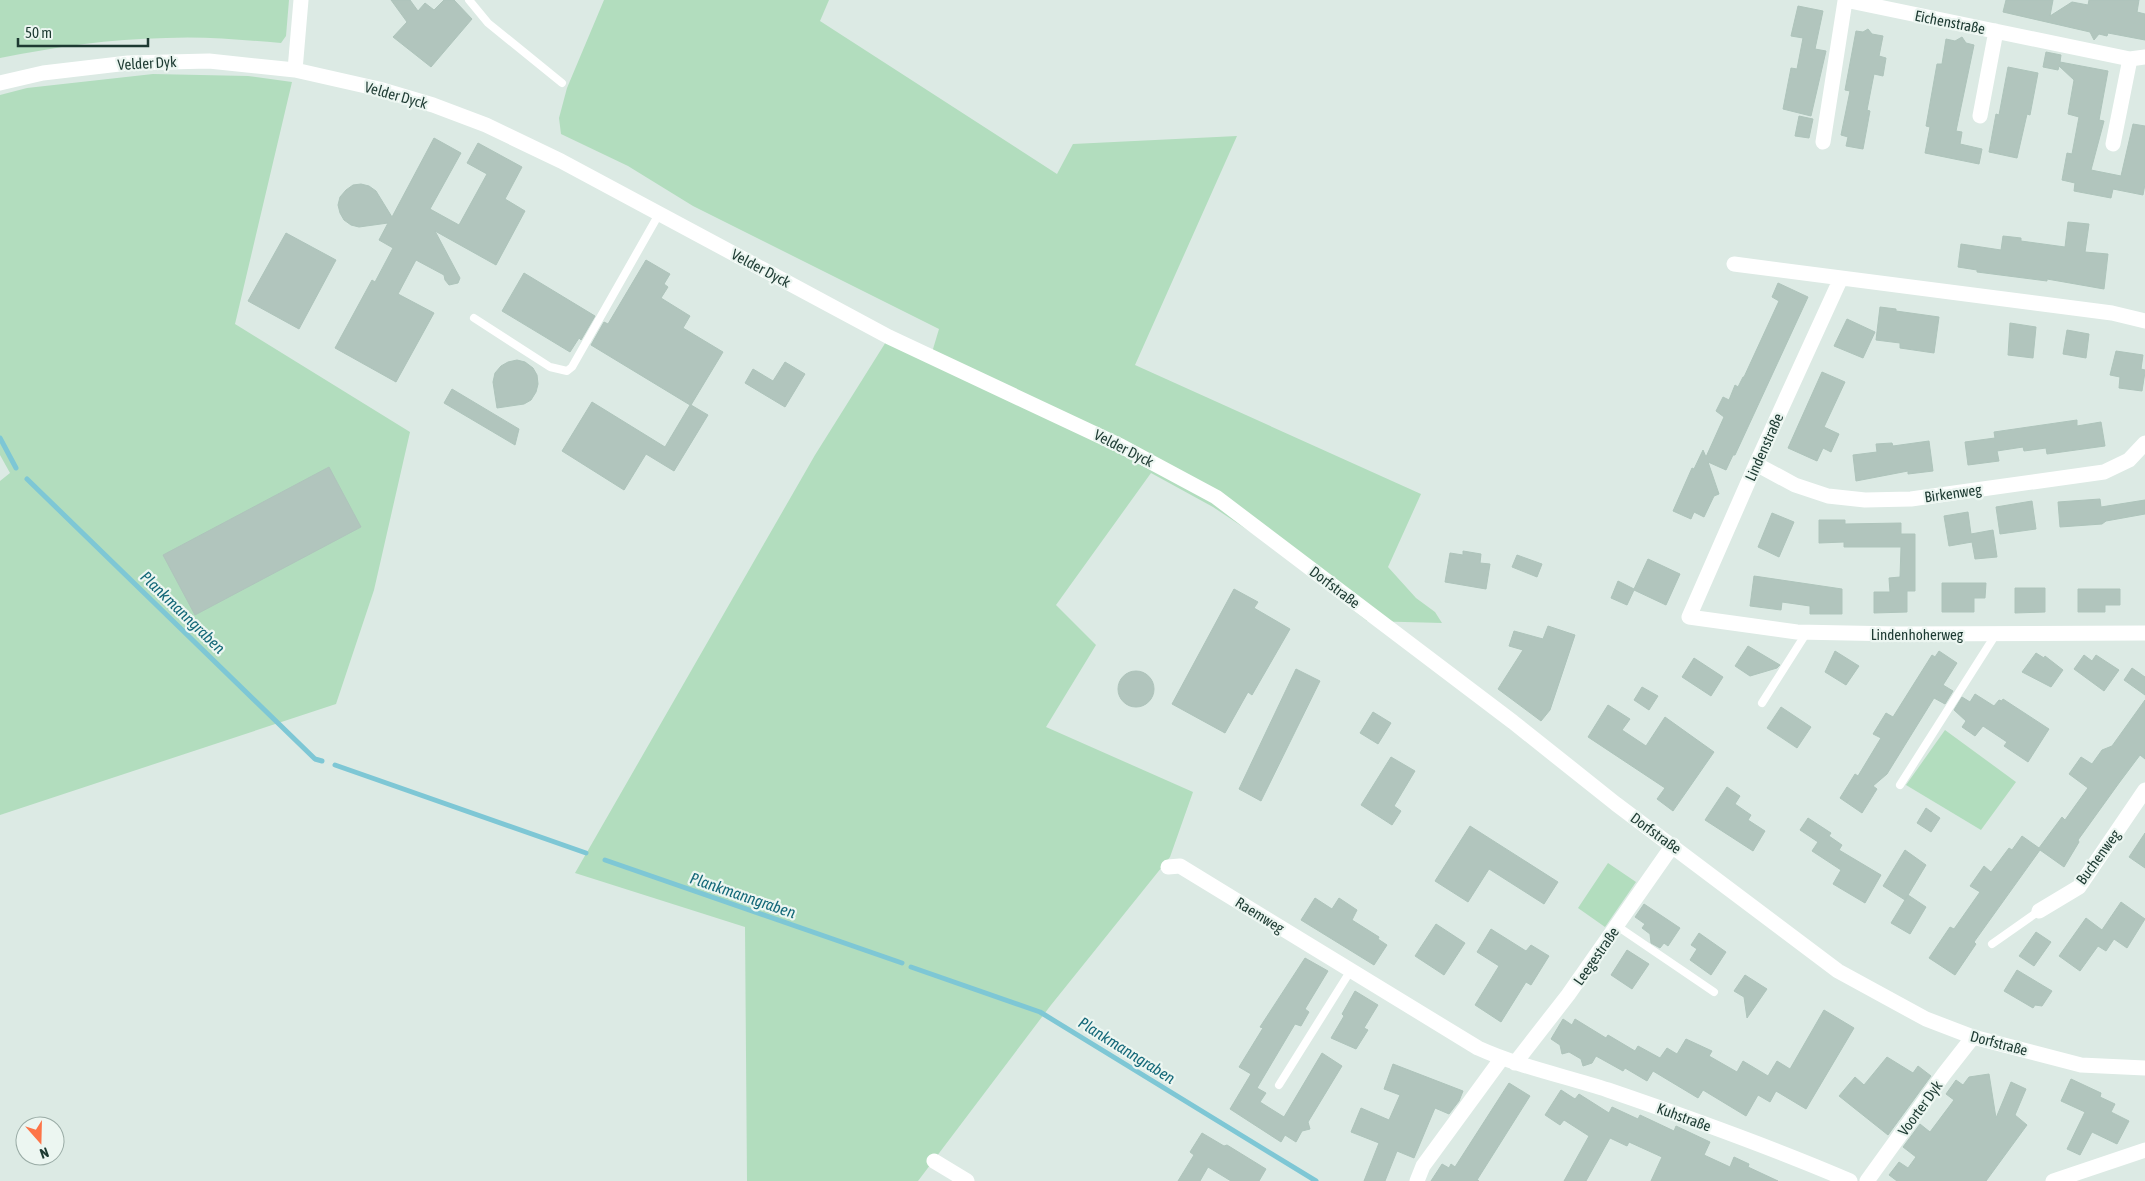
<svg xmlns="http://www.w3.org/2000/svg" width="2145" height="1181" viewBox="0 0 2145 1181" font-family="'Asap Condensed',sans-serif">
<rect width="100%" height="100%" fill="#dceae4"/>
<path fill="#b2ddbe" d="M0 0H289L286 36 281 43C243 40 205 36 166 38 110 39 55 47 0 58Z
M604 0H829L820 21 1057 174 1073 144 1237 136 1135 365 1421 494 1388 567 1416 598 1435 612 1442 623 1367 621 1276 549 1213 507 1151 473 1056 605 1096 645 1046 727 1193 792 1170 857 1051 1005 918 1181H747L745 927 575 873 815 455 889 337 930 359 939 329 693 206 628 166 561 134 559 118 567 88Z
M153 74 248 76 292 82 235 324 410 432 374 590 336 704 0 815V481L10 473 0 455V95L27 88Z
M1945 730 2016 782 1981 830 1906 785Z
M1608 863 1636 882 1605 927 1578 908Z"/>
<g fill="none" stroke-linecap="round" stroke-linejoin="round">
<path stroke="#7ec7d5" stroke-width="5" d="M0 438 16 468
M27 479 315 759 322 761
M335 765 586 853
M605 860 902 963
M911 967 1040 1012 1316 1181"/>
</g>
<path fill="#b1c5bd" stroke="#aec4bb" d="M391 0H410L418 11 425 3 434 10 444 0H454L472 19 431 67 393 37 407 22Z
M2006 0H2053L2050 16 2072 2 2088 5 2089 0H2139L2137 12 2145 14V40L2108 33 2107 36 2099 34 2094 40 2090 32 2003 12Z
M1798 6 1823 11 1815 49 1826 51 1811 116 1783 109 1791 68 1797 69 1803 38 1791 36Z
M1868 29 1872 34 1883 36 1879 56 1886 58 1883 76 1874 74 1867 110 1870 111 1863 149 1846 146 1848 137 1841 135 1850 91 1845 90 1856 31 1863 32Z
M1962 37 1966 43 1974 45 1956 131 1962 132 1960 144 1982 149 1979 164 1925 153 1930 127 1926 126 1937 64H1942L1946 39 1955 41Z
M2046 52 2061 55 2060 62 2108 71 2099 120 2104 121 2091 170 2121 176 2133 124 2145 126V184L2143 195 2113 189 2111 198 2074 191 2075 183 2062 180 2067 153 2072 154 2079 117 2068 114 2074 80 2059 66 2058 70 2043 67Z
M2008 67 2038 73 2030 115 2027 114 2017 158 1989 152 1996 114 1999 115Z
M1799 116 1813 119 1809 138 1795 136Z
M434 138 461 153 430 209 459 225 487 174 467 163 478 143 522 167 505 199 525 211 496 265 435 231 460 278 458 283 449 285 445 280 444 275 416 260 398 294 434 313 396 382 335 348 372 280 375 282 393 248 379 240 388 223 359 227 351 225 344 220 340 213 338 205 340 197 346 190 353 185 361 184 369 186 376 191 392 217Z
M2068 222 2089 224 2085 252 2108 254 2104 289 2047 279V281L1977 272V270L1958 267 1961 244 2001 250 2003 236 2021 238V241L2065 247Z
M286 233 336 260 299 329 248 301Z
M646 260 670 274 664 284 668 287 661 298 690 316 683 328 723 352 691 405 708 415 674 471 646 454 624 490 562 451 592 402 665 447 690 405 591 345 604 322 608 324Z
M524 273 595 316 581 340 579 338 570 352 502 311Z
M1778 283 1808 297 1735 455H1733L1726 470 1708 462 1719 494 1714 496 1704 517 1694 512 1691 519 1673 511 1692 468 1694 469 1703 450 1706 457 1724 417 1716 411 1723 397 1729 400 1735 385 1738 387 1743 377H1744L1779 301 1772 297Z
M1880 307 1896 309V311L1939 317 1934 353 1900 348V343L1876 340Z
M1847 319 1875 332 1863 358 1834 346Z
M2010 323 2036 327 2033 358 2008 355Z
M2067 330 2089 334 2086 358 2063 354Z
M2116 351 2143 355 2141 369 2145 370V372L2142 391 2119 388 2120 377 2110 375Z
M517 360 525 362 533 368 537 375 538 384 536 392 531 400 524 404 497 408 493 382 495 373 501 366 508 362Z
M785 362 805 374 785 407 745 383 753 369 773 381Z
M1822 372 1845 382 1824 427 1839 434 1831 452 1823 448 1817 461 1788 448Z
M452 389 519 429 515 445 444 403Z
M2077 420V426L2101 422 2105 446 2047 454 2046 448 2024 451 2023 447 1997 451 1999 461 1968 465 1965 442 1995 438 1994 432Z
M1929 441 1933 471 1908 474V471L1856 481 1853 455 1877 452 1876 444 1892 443 1893 446Z
M329 467 361 527 195 615 163 555Z
M2100 499 2101 507 2145 500V514L2106 521 2102 524 2060 527 2058 502Z
M2032 501 2036 529 2000 534 1996 507Z
M1968 512 1971 534 1993 530 1997 557 1975 559 1972 542 1949 546 1944 516Z
M1772 513 1794 522 1779 557 1758 547Z
M1819 520H1845V524L1901 523V534H1915V591H1907V612L1874 613V592H1890L1889 578 1900 577 1901 547H1844V542L1819 543Z
M1463 551 1481 554 1480 563 1490 564 1486 589 1445 582 1450 553 1463 555Z
M1517 555 1542 564 1537 577 1512 567Z
M1648 559 1680 574 1666 605 1634 590 1627 605 1611 598 1618 581 1634 589Z
M1754 576 1842 589V614H1810V606L1782 602 1781 610 1750 606Z
M1942 583H1986L1985 598H1974V612H1942Z
M2015 588H2045V612L2015 613Z
M1234 589 1258 602 1254 608 1290 629 1252 695 1248 692 1225 733 1172 704Z
M2078 589H2120V605H2105V612H2078Z
M1548 626 1575 635 1550 710 1541 721 1498 689 1523 650 1509 646 1514 631 1543 639Z
M1748 646 1780 665 1777 668 1750 676 1735 666Z
M1835 651 1859 666 1846 685 1825 672Z
M1939 651 1957 663 1943 685 1953 691 1945 704 1934 698 1887 774 1873 786 1877 789 1862 813 1840 798 1855 774 1858 776 1881 738 1873 734 1886 713 1893 717 1932 655 1935 657Z
M2036 653 2044 658 2045 656 2063 670 2051 687 2022 672Z
M2084 655 2092 661 2096 655 2119 670 2104 691 2074 669Z
M1694 658 1723 677 1711 696 1682 677Z
M2132 668 2145 677V695L2124 680Z
M1296 669 1320 681 1261 801 1239 789Z
M1118 689a18 18 0 1 1 36 0a18 18 0 1 1-36 0Z
M1642 687 1658 696 1649 710 1634 700Z
M1975 694 1994 706 1999 700 2002 701 2003 699 2049 729 2028 762 2004 746 2007 742 1983 726 1975 736 1962 727 1966 721 1954 710 1962 697 1970 702Z
M2145 700V759L2140 755 2119 783 2078 840 2079 842 2064 867 2040 850 1974 942 1976 944 1955 975 1929 958 1950 927 1954 929 1980 892 1970 886 1984 866 1991 872 2009 848 2012 850 2022 836 2039 848 2062 817 2065 820 2088 788 2069 774 2081 757 2092 764 2102 750 2112 746Z
M1608 705 1630 719 1622 730 1646 746 1665 717 1714 752 1673 811 1657 799 1665 788 1588 737Z
M1781 707 1811 727 1797 748 1767 728Z
M1373 712 1391 723 1378 744 1360 733Z
M1391 757 1415 771 1394 806 1401 811 1392 825 1361 805Z
M1727 787 1740 796 1735 804 1751 815 1748 820 1765 831 1753 851 1705 820Z
M1926 808 1940 818 1931 832 1917 823Z
M1808 818 1831 833 1829 836 1842 845 1839 850 1881 875 1865 903 1833 884 1841 870 1812 851 1818 842 1800 830Z
M1470 826 1558 882 1544 904 1489 869 1468 902 1435 881Z
M2145 833V868L2129 857Z
M1905 850 1926 865 1905 900 1883 886Z
M1908 895 1926 907 1910 934 1891 923Z
M1315 898 1332 909 1339 898 1357 910 1352 920 1379 937 1378 939 1387 945 1374 965 1301 920Z
M2121 902 2145 919 2127 948 2114 939 2106 951 2098 946 2080 971 2059 956 2086 918 2102 930Z
M1644 904 1680 928 1668 946 1664 943 1660 948 1651 943 1650 934 1642 928 1645 924 1635 917Z
M1436 924 1465 943 1444 975 1415 956Z
M1491 929 1526 951 1531 945 1549 956 1531 985 1526 982 1501 1022 1475 1005 1499 966 1477 952Z
M2036 932 2051 942 2034 966 2019 956Z
M1699 933 1726 952 1711 975 1690 960 1697 949 1691 945Z
M1627 950 1649 964 1632 989 1611 975Z
M1305 958 1328 971 1305 1009 1309 1012 1301 1026 1295 1024 1257 1088 1266 1093 1260 1102 1284 1117 1322 1053 1342 1066 1308 1122 1310 1129 1302 1131 1296 1142 1285 1135 1281 1142 1230 1109 1251 1074 1239 1067 1263 1028 1260 1027Z
M2017 970 2052 991 2042 1006 2035 1005 2033 1008 2004 991Z
M1745 975 1767 989 1747 1018 1744 997 1734 991Z
M1355 991 1378 1005 1364 1028 1368 1030 1356 1049 1331 1038 1344 1016 1342 1014Z
M1824 1010 1854 1028 1806 1109 1776 1091 1770 1102 1758 1095 1746 1116 1703 1090 1698 1098 1653 1071 1647 1081 1625 1068 1623 1071 1596 1056 1592 1063 1583 1066 1581 1059 1569 1052 1562 1054 1560 1045 1551 1039 1563 1019 1572 1025 1575 1019 1606 1038 1608 1035 1635 1051 1638 1046 1660 1058 1667 1048 1677 1054 1686 1039 1712 1051 1709 1056 1737 1072 1743 1061 1768 1076 1777 1061 1790 1069Z
M1887 1057 1913 1073 1918 1066 1931 1076 1888 1135 1839 1096 1855 1077 1864 1085Z
M1393 1064 1463 1091 1459 1101 1449 1114 1435 1108 1414 1158 1397 1151 1385 1181H1364L1379 1143 1351 1132 1361 1108 1389 1120 1400 1095 1384 1089Z
M1989 1074 1996 1118 2011 1082 2026 1089 2015 1115 2027 1125 1986 1181H1897L1889 1175 1899 1162 1908 1168 1916 1157 1903 1147 1920 1124 1930 1132 1954 1100 1946 1094 1956 1080 1963 1085 1969 1077Z
M2071 1079 2101 1093 2100 1097 2115 1104 2111 1112 2129 1121 2117 1144 2092 1132 2080 1155 2067 1149 2085 1112 2061 1101Z
M1509 1083 1530 1096 1477 1180 1479 1181H1431L1442 1164 1449 1168 1451 1164 1455 1167Z
M1561 1090 1575 1099 1579 1094 1609 1113 1612 1107 1638 1119 1640 1115 1674 1131 1676 1126 1710 1142 1704 1155 1730 1167 1734 1157 1749 1164 1748 1167 1778 1181H1651L1662 1157 1629 1142 1627 1146 1610 1138 1586 1181H1564L1589 1136 1564 1120 1560 1125 1545 1115Z
M1202 1133 1224 1146 1227 1145 1266 1169 1259 1181H1231L1208 1167 1200 1181H1178L1194 1155 1190 1152Z"/>
<g fill="none" stroke-linecap="round" stroke-linejoin="round">
<path stroke="#fff" stroke-width="8" d="M469 0 488 23 562 83
M474 318 550 367 567 371 572 367 659 214
M1762 703 1807 632
M1900 785 1996 634
M1617 926 1714 992
M1992 944 2039 911
M1279 1085 1351 970"/>
<path stroke="#fff" stroke-width="15" d="M1845 0 2130 59 2145 57
M1980 116 1996 31
M1823 142 1845 1
M2113 144 2130 59
M1734 264 2112 313 2145 321
M1841 278 1756 464 1689 617 1797 632 1898 634 2145 633
M1756 464 1795 485 1828 496 1865 500 1911 499 2104 472 2129 460 2145 443
M1168 867 1180 866 1478 1048C1520 1067 1565 1076 1608 1090 1690 1118 1771 1147 1850 1181
M2039 911 2079 887 2145 790
M1515 1063 1568 995 1673 845
M934 1161 967 1181
M1417 1181 1423 1166 1502 1058
M1867 1181 1944 1074 1973 1037
M2053 1181 2145 1150"/>
<path stroke="#fff" stroke-width="15" d="M295 70 301 0
M0 83 43 73 128 63 209 61 295 70 379 89 433 105 486 125 561 161 889 337 1121 446 1216 497 1513 722 1616 804 1838 971 1926 1019 1973 1037 2081 1065 2145 1068"/>
</g>
<g text-anchor="middle" dominant-baseline="central" stroke-width="4.5" stroke-linejoin="round" paint-order="stroke">
<g font-size="15" fill="#1d3a32" stroke="#ecf6f1">
<text transform="translate(1950 22) rotate(11)">Eichenstraße</text>
<text transform="translate(147 63) rotate(-3)">Velder Dyk</text>
<text transform="translate(396 95) rotate(16)">Velder Dyck</text>
<text transform="translate(761 268) rotate(28)">Velder Dyck</text>
<text transform="translate(1764 447) rotate(-66)">Lindenstraße</text>
<text transform="translate(1124 448) rotate(27)">Velder Dyck</text>
<text transform="translate(1953 493) rotate(-8)">Birkenweg</text>
<text transform="translate(1335 587) rotate(37)">Dorfstraße</text>
<text x="1917" y="634">Lindenhoherweg</text>
<text transform="translate(1656 833) rotate(36)">Dorfstraße</text>
<text transform="translate(2098 857) rotate(-54)">Buchenweg</text>
<text transform="translate(1260 915) rotate(32)">Raemweg</text>
<text transform="translate(1596 956) rotate(-55)">Leegestraße</text>
<text transform="translate(1999 1043) rotate(15)">Dorfstraße</text>
<text transform="translate(1920 1108) rotate(-54)">Voorter Dyk</text>
<text transform="translate(1684 1117) rotate(20)">Kuhstraße</text>
</g>
<g font-size="16" font-style="italic" fill="#146879" stroke="#ecf6f1">
<text transform="translate(183 612) rotate(44)">Plankmanngraben</text>
<text transform="translate(743 895) rotate(19)">Plankmanngraben</text>
<text transform="translate(1127 1050) rotate(32)">Plankmanngraben</text>
</g>
</g>
<g transform="translate(40 1141) rotate(160)"><circle r="24" fill="#ecf6f1" stroke="#99aba5"/>
<path d="M0-4L9 19L0 12L-9 19Z" fill="#fd7447"/>
<text y="-8" font-size="14" font-weight="bold" text-anchor="middle" fill="#1d3a32">N</text>
</g>
<path d="M18 38v8h130v-8" fill="none" stroke="#1d3a32" stroke-width="2.5"/>
<text x="25" y="38" font-size="15" fill="#1d3a32" stroke="#ecf6f1" stroke-width="4" paint-order="stroke">50 m</text>
</svg>
